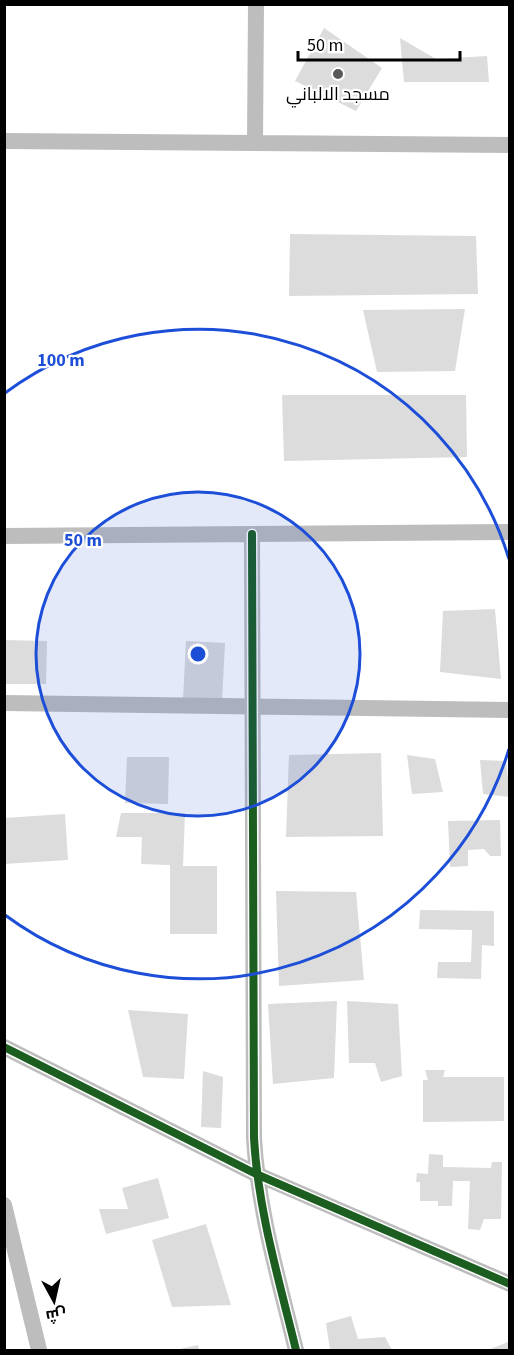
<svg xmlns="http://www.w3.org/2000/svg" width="514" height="1355" viewBox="0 0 514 1355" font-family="'Source Sans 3',Cairo,sans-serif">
<rect width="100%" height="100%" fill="#fff"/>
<path fill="#dcdcdc" d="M324 28 382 68 356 111 295 81Z
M400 38 436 59 487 56 489 82H404Z
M290 234 476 236 478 294 289 296Z
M465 309 455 371 377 372 363 310Z
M282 395H466L467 457 284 461Z
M495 609 501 679 440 672 443 611Z
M4 640 47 641 46 684H4Z
M186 641 225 643 222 702 183 700Z
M381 753 383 836 286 837 289 755Z
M407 755 435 759 443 792 412 794Z
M127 757H169L168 804 125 803Z
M480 760 506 761 510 797 483 794Z
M121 813H185L183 866H217V934H170V865L141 864 142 837H116Z
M65 814 68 860 4 864V818Z
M500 820 501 856H490L484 849 468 850V866L450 867 448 821Z
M276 891 356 892 364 980 279 986Z
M420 910 494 911V946L482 945 481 979 437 978 438 962H471L472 930 419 929Z
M337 1001 334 1078 273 1084 268 1004Z
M347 1001 398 1004 402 1076 381 1082 375 1063H349Z
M128 1010 188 1014 184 1079 143 1077Z
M425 1070H445L443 1077H504V1121L423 1122V1080H428Z
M203 1071 223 1077 221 1128 201 1127Z
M429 1154 443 1155V1167L491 1168 492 1162H502L501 1219H484L480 1230 468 1229 470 1181H453L452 1206H438V1201H420V1182H416L417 1173 428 1174Z
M158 1178 169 1218 106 1234 99 1209H128L122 1188Z
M206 1224 231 1305 172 1307 152 1240Z
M351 1316 358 1339 385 1337 392 1350H330L326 1323Z
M508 1342 510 1350H488Z
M198 1345 199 1350H175Z"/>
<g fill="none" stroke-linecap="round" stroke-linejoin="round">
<path stroke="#bdbdbd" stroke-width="16" d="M4 141 510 145
M255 143 256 4
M252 534 254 1138C258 1210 279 1280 296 1350
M4 536 510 532
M4 703 510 710
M4 1047 256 1174 510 1284
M4 1205 39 1350"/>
<g stroke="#fff" stroke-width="11">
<path id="cycleway" d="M252 534 254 1138C258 1210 279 1280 296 1350
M4 1047 256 1174 510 1284"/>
</g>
<use href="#cycleway" stroke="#1b5e20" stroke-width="8"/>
</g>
<circle cx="198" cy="654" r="162" fill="#1d4ed8" fill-opacity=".12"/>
<g fill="none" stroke="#1d4ed8" stroke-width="3">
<circle cx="198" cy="654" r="162"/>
<path d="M509 749A325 325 0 0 1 5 915M5 393A325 325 0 0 1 509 559"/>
</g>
<circle fill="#595959" stroke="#fff" stroke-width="2" cx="338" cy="74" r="6"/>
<g text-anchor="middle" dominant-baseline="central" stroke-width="4.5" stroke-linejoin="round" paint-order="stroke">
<g font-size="18" fill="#000" stroke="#fff">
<text x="338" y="94">مسجد الالباني</text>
</g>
</g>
<circle cx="198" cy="654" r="9" fill="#1d4ed8" stroke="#fff" stroke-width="3"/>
<g font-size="18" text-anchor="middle" font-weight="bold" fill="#1d4ed8" stroke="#fff" stroke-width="4.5" stroke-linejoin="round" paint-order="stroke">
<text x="61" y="366">100 m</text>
<text x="83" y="546">50 m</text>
</g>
<rect width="514" height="1355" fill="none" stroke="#000000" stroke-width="12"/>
<g transform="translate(54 1301) rotate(172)" stroke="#ffffff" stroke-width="4.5" paint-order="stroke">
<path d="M0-4.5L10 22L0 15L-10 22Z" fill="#000000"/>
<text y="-9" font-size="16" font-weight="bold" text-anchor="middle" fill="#000000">ش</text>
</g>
<path d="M298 51v9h162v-9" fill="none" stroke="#000000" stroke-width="3"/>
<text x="307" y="51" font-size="18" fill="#000000" stroke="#ffffff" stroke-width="4.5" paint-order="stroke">50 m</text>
</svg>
